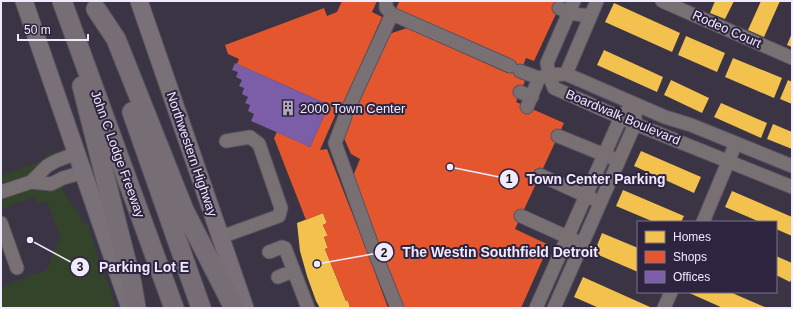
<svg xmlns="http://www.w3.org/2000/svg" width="793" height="309" viewBox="0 0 793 309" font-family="Arial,sans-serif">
<rect width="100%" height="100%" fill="#3a3444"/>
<path fill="#34442a" d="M49 152 52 155 53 158 28 175 6 185 1 184V175L42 161Z
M60 184 69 200 79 214 82 222 88 224 99 262 109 286 116 308H1V287L47 270 60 237 47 201 38 204 35 197 1 209V196L22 189Z"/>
<path fill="#f2c14e" d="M715 1H734L725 19 710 13Z
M761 1H780L764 37 748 30Z
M614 3 680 33 672 52 605 22Z
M792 33V47L787 45Z
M686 36 725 53 717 72 678 55Z
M604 50 663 77 657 92 597 65Z
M733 58 782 78 774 98 725 77Z
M671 80 709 98 702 113 664 95Z
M788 80 792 82V104L780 99Z
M721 103 767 123 761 138 714 117Z
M773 124 792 132V149L767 139Z
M641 151 701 177 694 193 634 166Z
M623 190 684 216 681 222H654L616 206Z
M732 191 792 217V236L776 229V222H760L725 207Z
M323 213 327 223 323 225 328 236 324 237 328 248 325 249 346 301 348 300 350 308H320L316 301 307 276 300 251 297 223Z
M602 233 638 248V272L594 253Z
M776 256 792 263V278L790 282 776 275Z
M583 277 650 307V308H599L574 297Z
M687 292H730L767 308H723Z"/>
<path fill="#e4572e" d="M342 1H377L372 12 382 17 341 110 338 109 320 150 327 149 368 254 388 308H350L348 300 346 301 325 249 328 248 324 237 328 236 323 225 327 223 323 213 306 220 274 138 277 132 310 147 329 105 237 64 239 59 228 54 225 45 324 8 327 16 337 12Z
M397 1H562L534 61 526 58 518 78 525 81 516 102 564 123 515 229 549 245 521 308H404L353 176 360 159 351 154 343 136 389 34 407 28 507 73 512 60 396 9 399 2Z"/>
<path fill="#7b5ea7" d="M235 63 329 105 310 147 251 121 254 114 248 111 250 105 245 103 248 97 242 94 244 88 239 86 242 80 236 77 238 72 232 70Z"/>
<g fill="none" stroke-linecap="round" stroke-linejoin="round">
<g stroke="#585360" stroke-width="15">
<path id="minor" d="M386 1V8L392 14
M662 1 792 58
M559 8C570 13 578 16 591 15
M520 71 539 78 549 75 547 63 574 1
M566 74 597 1
M520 92 532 97
M350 105 392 14 510 66
M527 107 539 78
M345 117 335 143 373 248
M558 136 612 158
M792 166 691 125 665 117 566 74 549 75 554 88 635 124 792 187
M540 175 593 199
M31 182 51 184 63 178 84 172
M1 192 31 182 47 166 56 161 77 153
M521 216 574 240
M703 222 736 143
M1 223 17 268
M221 237 279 216 281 208 259 144 250 137 226 141
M269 252 282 247 285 248 308 308
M375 253 397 308
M278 277 293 271
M536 308 621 117 627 111
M554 308 635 124V115
M664 308 671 292"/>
</g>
<g stroke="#585360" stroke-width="19">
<path id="major" d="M24 1 130 308
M139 1 245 308"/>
</g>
<g stroke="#585360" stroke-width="21">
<path id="highway" d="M62 1 174 308
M96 9 116 39 184 210 234 308
M82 86 132 284 136 308
M132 112 201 308"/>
</g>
<use href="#minor" stroke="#787072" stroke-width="13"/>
<use href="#major" stroke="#7a7077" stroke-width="17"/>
<use href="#highway" stroke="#766e74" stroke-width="19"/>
</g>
<defs>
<g id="building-bare" transform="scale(1.2)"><path d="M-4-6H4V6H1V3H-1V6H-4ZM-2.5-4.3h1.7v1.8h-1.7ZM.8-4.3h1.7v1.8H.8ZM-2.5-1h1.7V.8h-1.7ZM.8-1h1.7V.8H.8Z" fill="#b0aabc" stroke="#2e243f" stroke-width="2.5" paint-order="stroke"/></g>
</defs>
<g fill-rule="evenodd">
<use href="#building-bare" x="288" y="108"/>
</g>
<g text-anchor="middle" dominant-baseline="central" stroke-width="4" stroke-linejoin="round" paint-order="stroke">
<g font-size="13" fill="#efeafc" stroke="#2e243f">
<text transform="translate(727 29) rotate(24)">Rodeo Court</text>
<text transform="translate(623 117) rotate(23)">Boardwalk Boulevard</text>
<text transform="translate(118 154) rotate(70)">John C Lodge Freeway</text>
<text transform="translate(192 154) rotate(71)">Northwestern Highway</text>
</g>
<g font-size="13" fill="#efeafc" stroke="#2e243f" text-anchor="start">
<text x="300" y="108">2000 Town Center</text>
</g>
</g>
<path fill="none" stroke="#efeafc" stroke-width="1.5" d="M450 167L509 179M317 264L384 252M30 240L80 267"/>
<g fill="#efeafc" stroke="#2e243f" stroke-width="1.5">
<circle cx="450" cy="167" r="4"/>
<circle cx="317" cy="264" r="4"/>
<circle cx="30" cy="240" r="4"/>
<circle cx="509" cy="179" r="10"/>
<circle cx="384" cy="252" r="10"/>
<circle cx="80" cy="267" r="10"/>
</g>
<g font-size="12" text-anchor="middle" font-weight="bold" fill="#111">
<text x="509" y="183">1</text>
<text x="384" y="257">2</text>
<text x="80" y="271">3</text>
</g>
<g font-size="14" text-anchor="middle" font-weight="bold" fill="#efeafc" stroke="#2e243f" stroke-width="4" stroke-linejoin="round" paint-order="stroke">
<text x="596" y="184">Town Center Parking</text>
<text x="500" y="257">The Westin Southfield Detroit</text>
<text x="144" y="272">Parking Lot E</text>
</g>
<rect width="793" height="309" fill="none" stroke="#efeafc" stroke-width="4"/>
<rect x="637" y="221" width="140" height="72" fill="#2e243f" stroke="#7b738b"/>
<rect x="645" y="231" width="20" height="12" fill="#f2c14e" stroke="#7b738b"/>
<text x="673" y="241" font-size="12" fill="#efeafc">Homes</text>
<rect x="645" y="251" width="20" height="12" fill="#e4572e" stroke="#7b738b"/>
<text x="673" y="261" font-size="12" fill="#efeafc">Shops</text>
<rect x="645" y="271" width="20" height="12" fill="#7b5ea7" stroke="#7b738b"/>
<text x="673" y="281" font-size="12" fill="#efeafc">Offices</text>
<path d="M18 34v6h70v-6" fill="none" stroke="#efeafc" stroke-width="2"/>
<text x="24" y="34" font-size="12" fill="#efeafc" stroke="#2e243f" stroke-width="3" paint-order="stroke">50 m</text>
</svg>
